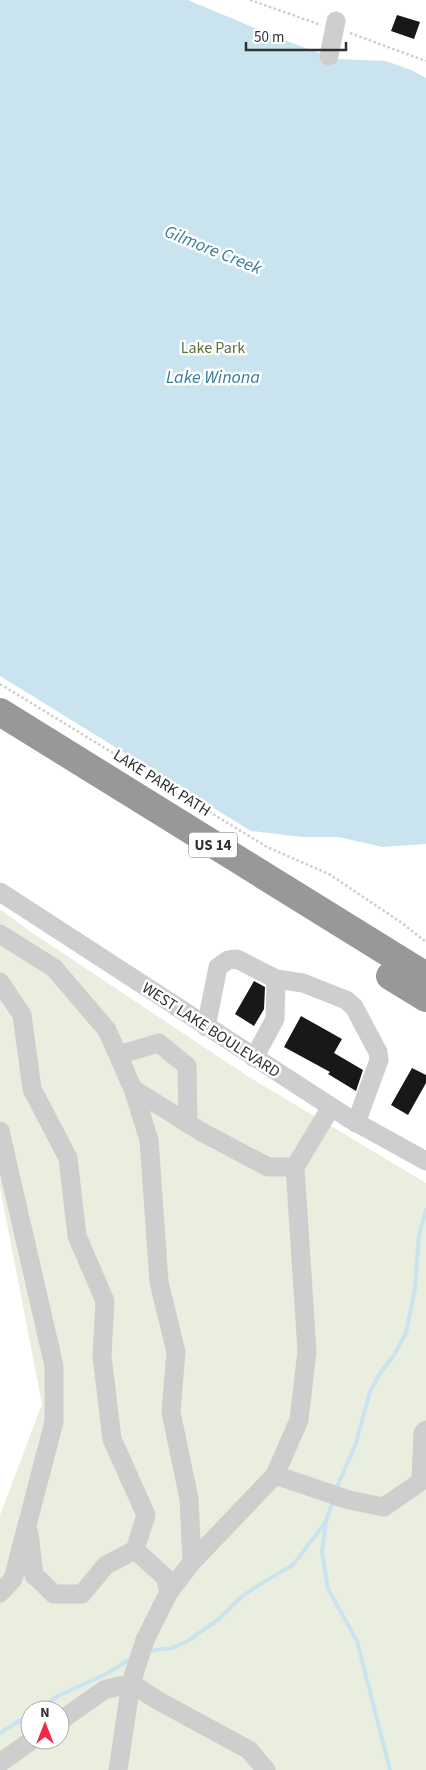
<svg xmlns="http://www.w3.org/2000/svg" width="426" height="1770" viewBox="0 0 426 1770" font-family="'Source Sans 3',sans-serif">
<rect width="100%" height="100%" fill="#fff"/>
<path fill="#e9eede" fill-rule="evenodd" d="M0 909 28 930 249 1077 426 1183V1770H0V1515L42 1404 0 1188ZM30 1710H60V1740H30Z"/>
<path fill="#cae4ef" d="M0 0H188L276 37 336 59 386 61 411 70 426 78V844L382 847 339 837H302L251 831 0 676Z"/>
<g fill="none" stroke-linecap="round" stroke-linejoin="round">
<path stroke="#cae4ef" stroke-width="4" d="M336 1489 355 1446 370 1392 379 1375 394 1355 406 1333 415 1288 419 1235 426 1210
M333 1501 326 1521 322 1552 328 1589 357 1641 390 1770
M148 1651 172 1648 186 1642 219 1619 241 1597 265 1581 293 1565 325 1523
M36 1710 58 1696 106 1674 132 1658
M0 1733 30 1714"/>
</g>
<path fill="#181818" d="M397 15 420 22 414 39 391 31Z
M254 981 265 987 264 1009 254 1026 235 1014Z
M301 1016 342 1039 334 1053 363 1070 356 1091 328 1074 330 1072 284 1047Z
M412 1068 426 1075V1083L408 1115 391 1105Z"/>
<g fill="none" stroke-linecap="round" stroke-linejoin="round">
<path stroke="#cecece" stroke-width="2.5" stroke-dasharray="2.5 2.5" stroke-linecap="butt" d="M250 0 321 25
M350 33 426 61
M0 684 267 847 329 874 402 923 426 942"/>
<path stroke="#cecece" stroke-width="19" d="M329 56 336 21
M0 892 350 1119 426 1161
M0 934 54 968 107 1030 133 1089 200 1131 268 1167H295
M0 982 22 1015 32 1089 68 1158 77 1236 105 1301 102 1356 112 1439 146 1515 135 1550
M206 1027 218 967 228 960 237 959 276 979 303 983 346 1000 354 1007 378 1052 379 1060 356 1123
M118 1055 159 1043 187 1066 188 1124
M254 1058 275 1019 276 979
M133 1089 149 1140 159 1282 176 1352 171 1412 189 1499 192 1562
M0 1131 54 1366V1422L13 1579 0 1593
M275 1475 349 1500 384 1507 426 1478
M421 1481 423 1433 426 1430
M29 1533 34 1575 54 1594H82L106 1565 135 1550 165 1577 169 1592
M60 1721 104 1690 131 1683 157 1700 249 1750 266 1770
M0 1763 32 1740
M118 1770 131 1683 145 1640 169 1592 192 1562 275 1475 299 1420 307 1351 295 1167 331 1107"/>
<path stroke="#989898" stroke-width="28" d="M0 712 426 976
M390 976 426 998"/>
</g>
<g text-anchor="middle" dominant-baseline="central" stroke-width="5" stroke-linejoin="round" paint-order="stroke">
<rect fill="#fff" stroke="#6f6f6f" stroke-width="1" x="189" y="832.5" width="48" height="25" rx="4"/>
<g font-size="15" font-weight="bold" fill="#313131">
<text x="213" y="845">US 14</text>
</g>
<g font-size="16" fill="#59713a" stroke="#fff">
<text x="213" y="348">Lake Park</text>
</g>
<g font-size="16" fill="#313131" stroke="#fff">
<text transform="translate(162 783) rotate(32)">LAKE PARK PATH</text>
<text transform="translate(211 1030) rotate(33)">WEST LAKE BOULEVARD</text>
</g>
<g font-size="18" font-style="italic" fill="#387d9a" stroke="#fff">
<text transform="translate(213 250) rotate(22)">Gilmore Creek</text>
<text x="213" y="377">Lake Winona</text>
</g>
</g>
<g transform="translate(45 1725)"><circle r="24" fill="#ffffff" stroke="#adadad"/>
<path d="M0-4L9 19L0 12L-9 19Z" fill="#f12a4c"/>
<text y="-8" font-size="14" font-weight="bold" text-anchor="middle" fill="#313131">N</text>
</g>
<path d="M246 42v8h100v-8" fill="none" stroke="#313131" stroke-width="2.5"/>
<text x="254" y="42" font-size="15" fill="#313131" stroke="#ffffff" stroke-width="4" paint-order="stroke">50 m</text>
</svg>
